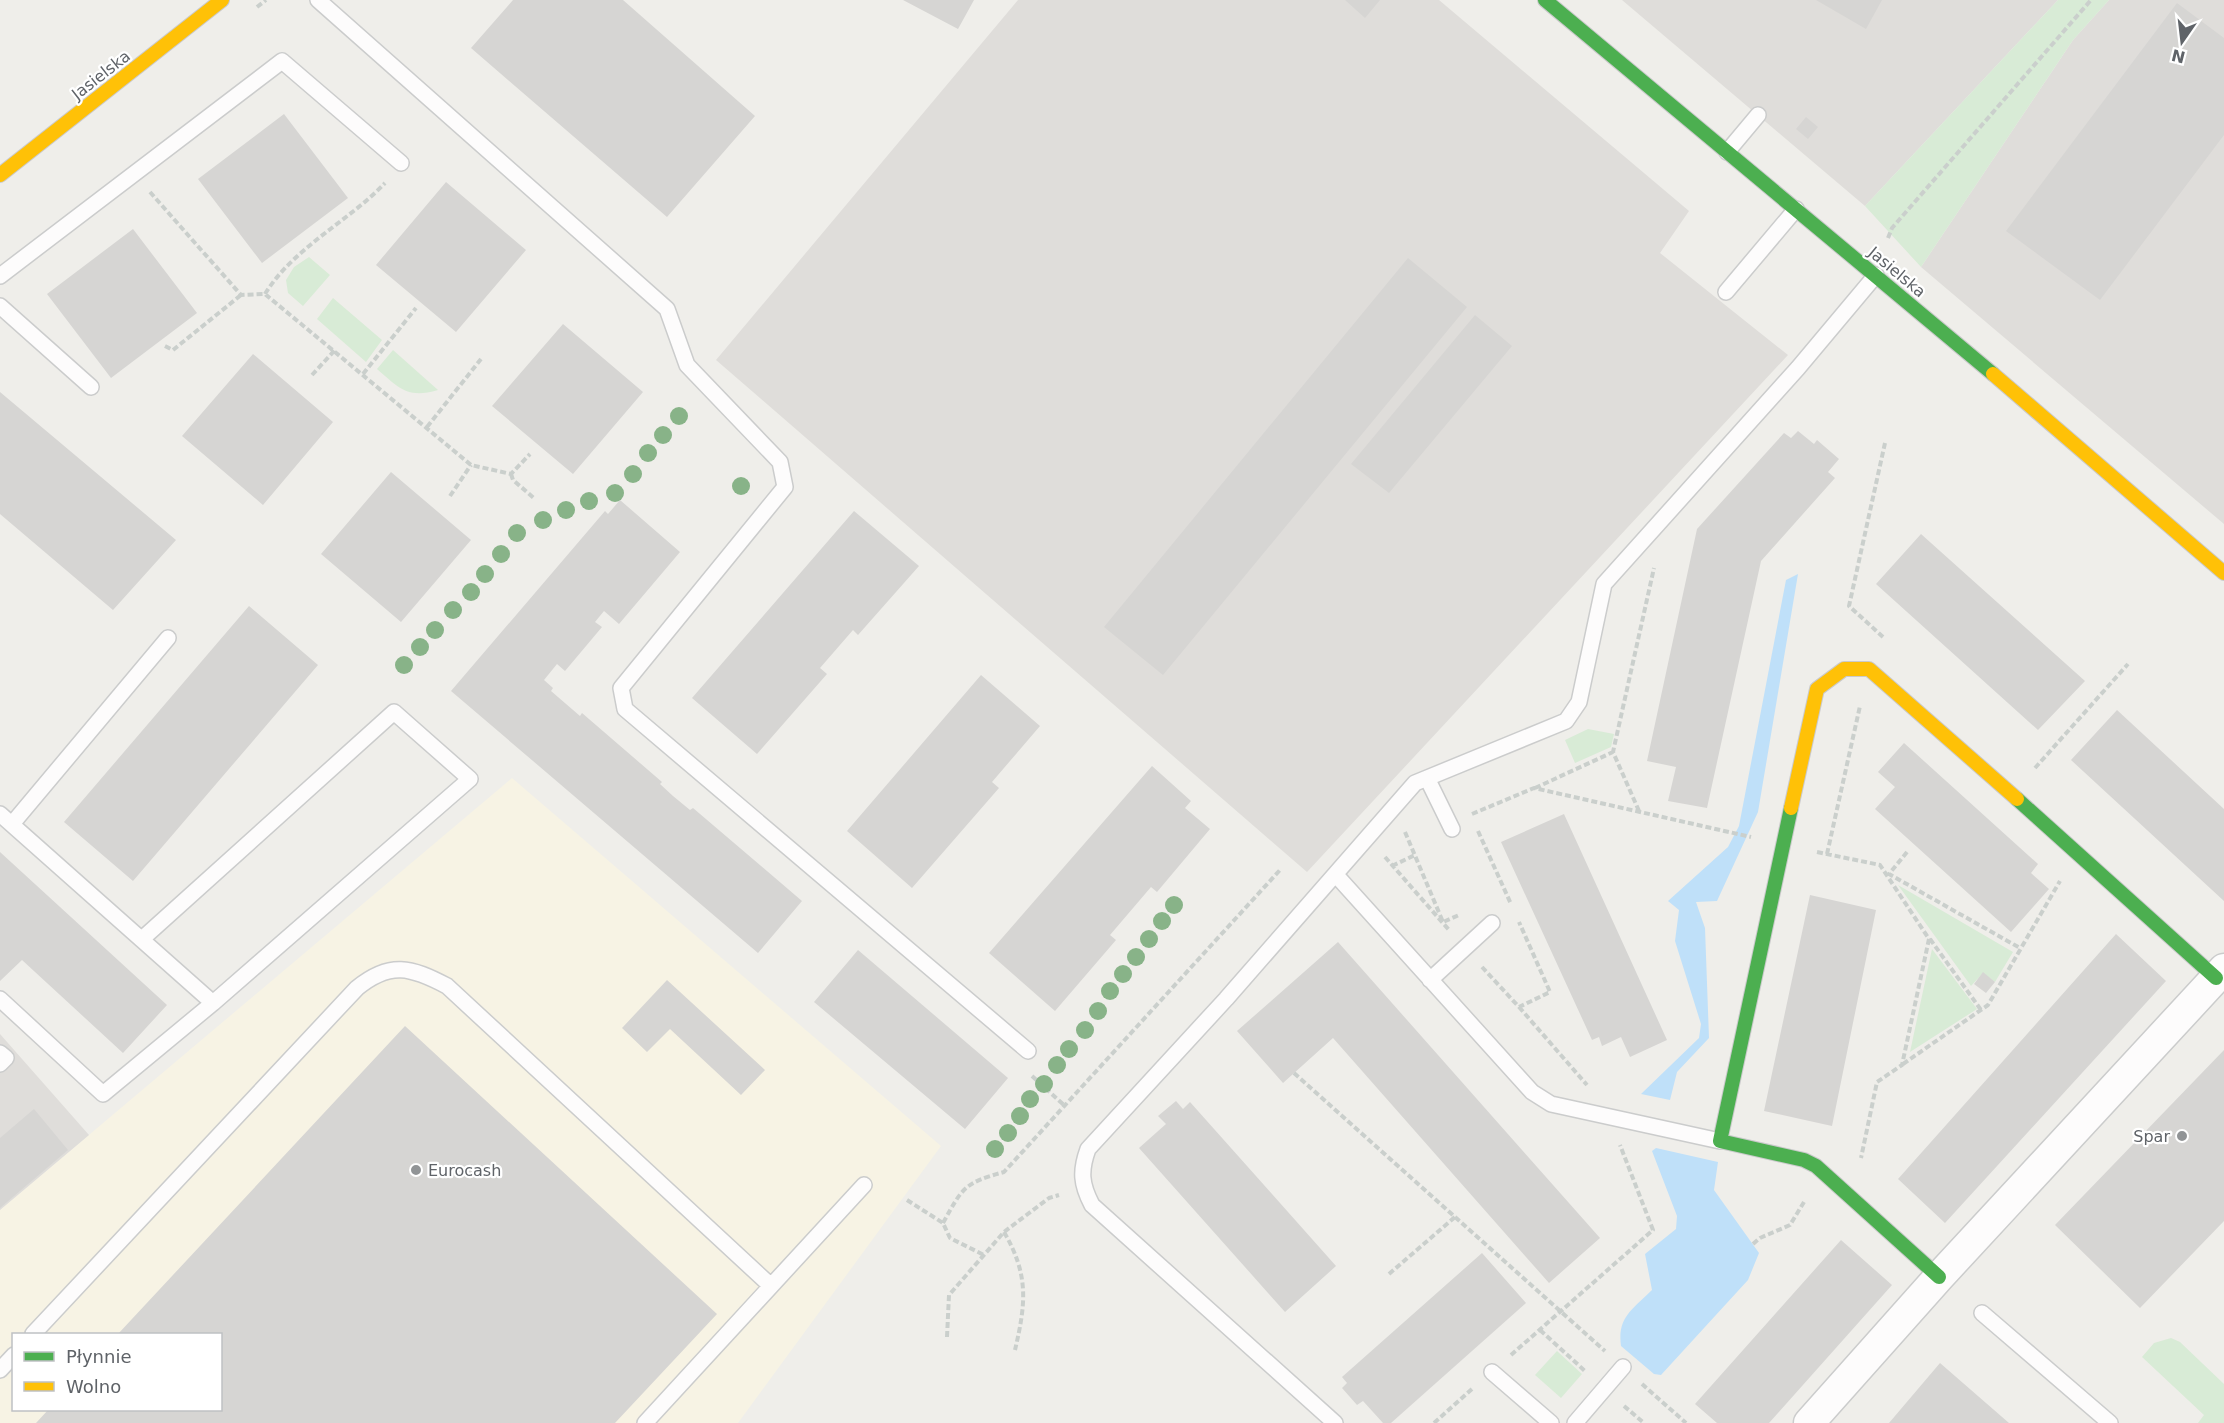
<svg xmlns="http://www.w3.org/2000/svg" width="2224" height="1423" viewBox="0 0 2224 1423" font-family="'DejaVu Sans',sans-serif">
<rect width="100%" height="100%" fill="#efeeea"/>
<path fill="#f7f3e4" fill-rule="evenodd" d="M512 778 941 1146 738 1423H0V1210ZM14 1334H220V1410H14Z"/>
<path fill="#dfddda" d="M1018 0H1439L1689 211 1660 253 1788 355 1307 872 716 360Z
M1622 0H2058L1865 206Z
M2109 0H2224V524L1921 267 2073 40Z
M0 1034 89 1135 0 1210Z"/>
<path fill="#d8ebd6" d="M2058 0H2109L2073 40 1921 267 1865 206Z
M309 257 330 275 303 306 288 293 286 280 294 267Z
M333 298 382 340 366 362 317 319Z
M393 350 438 390C407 399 399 388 377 369Z
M1588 729 1614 734 1611 747 1575 763 1565 740Z
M1898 885 2013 952 1995 982 1983 973 1971 986Z
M1932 949 1977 1009 1910 1052Z
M2171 1338 2180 1342 2224 1384V1423H2198L2204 1415 2142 1357 2154 1343Z
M1557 1351 1582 1374 1561 1398 1535 1375Z"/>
<path fill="#bfe0f9" d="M1798 574 1758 812 1717 901 1696 902 1705 928 1709 1038 1677 1072 1670 1100 1641 1094 1699 1038 1701 1024 1675 941 1679 910 1668 901 1728 847 1739 826 1786 580Z
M1656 1148 1718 1162 1714 1190 1759 1253 1748 1280 1661 1375 1654 1374 1621 1346C1617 1317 1633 1309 1652 1290L1645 1254 1676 1229 1677 1216 1652 1151Z"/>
<path fill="#d6d5d3" d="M513 0H623L755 116 667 217 471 48Z
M903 0H974L958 29Z
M1345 0H1380L1365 18Z
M1816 0H1882L1866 29Z
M2177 3 2224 38V135L2100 300 2006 231Z
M284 114 348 198 262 263 198 179Z
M1806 117 1818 127 1808 139 1796 129Z
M446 182 526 250 456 332 376 265Z
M133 229 197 313 111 378 47 294Z
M1408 258 1467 307 1163 675 1104 627Z
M1475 315 1512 346 1389 493 1351 464Z
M563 324 643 392 573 474 492 406Z
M253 354 333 422 263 505 182 436Z
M0 392 176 540 113 610 0 514Z
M1798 431 1814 444 1817 440 1839 459 1828 472 1835 478 1761 561 1707 808 1668 801 1676 767 1647 761 1697 529 1784 433 1791 438Z
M391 472 471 540 401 622 321 554Z
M620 500 680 552 619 624 604 611 595 622 602 627 565 671 557 664 544 680 553 688 551 691 580 716 582 713 662 782 660 784 673 796 690 810 693 808 802 901 758 953 451 691 605 511 608 514Z
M854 511 919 566 858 635 853 630 820 668 827 674 757 754 692 698Z
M1921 534 2085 681 2038 730 1876 584Z
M249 606 318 665 133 881 64 822Z
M981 675 1040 726 992 782 999 788 912 888 847 831Z
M2117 710 2224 809V901L2071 760Z
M1904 743 2038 864 2031 873 2049 889 2011 932 1875 809 1895 787 1878 772Z
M1152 766 1191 801 1185 808 1210 829 1157 892 1151 887 1110 935 1116 940 1055 1011 989 953Z
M1564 814 1667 1040 1630 1057 1621 1037 1602 1046 1599 1037 1592 1040 1501 842Z
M0 852 167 1005 123 1053 22 960 0 981Z
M1810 895 1876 910 1832 1126 1764 1111Z
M2116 934 2166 981 1945 1223 1898 1179Z
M1338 942 1600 1238 1549 1283 1333 1038 1283 1083 1237 1031Z
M858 950 1008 1078 965 1129 814 1002Z
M1983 972 1995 982 1986 993 1974 984Z
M667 980 765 1070 741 1095 670 1029 647 1052 622 1028Z
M405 1026 717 1314 615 1423H36L48 1410H220V1334H118Z
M2224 1050V1221L2140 1308 2055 1225Z
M1176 1101 1183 1109 1190 1102 1336 1266 1285 1312 1139 1148 1166 1124 1158 1116Z
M34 1109 68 1150 0 1208V1138Z
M1841 1240 1892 1285 1769 1423H1717L1695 1404Z
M1482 1253 1526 1303 1391 1423H1383L1363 1401 1357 1405 1342 1388 1347 1383 1342 1377Z
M1940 1363 2009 1423H1889Z"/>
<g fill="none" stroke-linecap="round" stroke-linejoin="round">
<g stroke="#cbcccc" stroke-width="18">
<path id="lane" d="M318 0 667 309 687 365 780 462 785 487 621 688 625 709 1028 1051
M1727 152 1758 115
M0 276 282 61 401 163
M1726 292 1796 209
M0 306 91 387
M1427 778 1452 829
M0 814 213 1003 103 1094 0 999
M12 824 168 638
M1336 875 1532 1092 1551 1104 1720 1141
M142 939 394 712 470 779 213 1003
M1430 980 1492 923
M0 1053 6 1058 0 1064
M1982 1313 2110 1423
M33 1334 357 988C390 961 411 967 447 986L771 1286
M0 1370 14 1355
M1492 1372 1551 1423
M645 1423 864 1185
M1335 1423 1092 1205C1081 1184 1080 1171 1088 1149L1226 999 1415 783 1566 721 1579 702 1604 584 1798 368 1876 275
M1575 1423 1623 1367"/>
</g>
<g stroke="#cbcccc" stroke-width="33">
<path id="street" d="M1809 1423 1939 1277 2224 969"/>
</g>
<g stroke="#cacacb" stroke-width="16">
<path id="fast" d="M1545 0 1993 374
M2017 799 2216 978
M1791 808 1720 1141 1804 1160 1816 1166 1939 1277"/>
</g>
<g stroke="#cacacb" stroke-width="16">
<path id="slow" d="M0 175 222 0
M1993 374 2224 573
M1791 808 1817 689 1844 669H1869L2017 799"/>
</g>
<path stroke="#cacfcc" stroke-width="4" stroke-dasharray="6 3" stroke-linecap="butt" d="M257 7 266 0
M150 192 241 295 265 294 471 465 511 474 530 454
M1888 238 1892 228 2091 0
M265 294C294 247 348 222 385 183
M165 346 173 350 241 295
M363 374 416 308
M312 375 335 350
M427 427 481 359
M511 474 513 480 535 499
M450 496 471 465
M1883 637 1849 606 1885 443
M2035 768 2128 664
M1535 788 1613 752
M1639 811 1613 752 1654 568
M1472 814 1534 788 1751 837
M1478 831 1511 904
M1405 832 1443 922 1459 915
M1817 852 1880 865 1929 939 1902 1065 1877 1082 1861 1158
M1907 852 1889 874 2020 948
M1827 854 1860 706
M1385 857 1449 930
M1392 866 1415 855
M1930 939 1981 1010
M1482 967 1519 1007 1550 992 1519 922
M1519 1007 1587 1085
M1903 1064 1988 1005 2060 881
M1294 1073 1605 1351
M1032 1076 1065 1106
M907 1200 943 1223 950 1238 984 1255
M943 1223C963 1187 964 1183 1004 1172L1280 870
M1004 1232C1029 1275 1026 1303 1015 1350
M1753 1244 1760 1238 1790 1225 1804 1202
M1389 1274 1455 1217
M1540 1330 1585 1371
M947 1337 949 1295 1004 1232 1049 1198 1059 1195
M1511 1355 1653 1230 1620 1145
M1642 1384 1686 1423
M1624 1406 1644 1423
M1434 1423 1473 1388"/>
<use href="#lane" stroke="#fdfcfc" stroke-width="15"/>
<use href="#street" stroke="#fdfcfc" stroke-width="30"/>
<use href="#fast" stroke="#4caf50" stroke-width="14"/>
<use href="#slow" stroke="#ffc107" stroke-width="14"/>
</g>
<g fill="#88b388">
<circle cx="679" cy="416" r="9"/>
<circle cx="663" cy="435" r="9"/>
<circle cx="648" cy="453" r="9"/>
<circle cx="633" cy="474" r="9"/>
<circle cx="741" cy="486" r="9"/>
<circle cx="615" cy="493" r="9"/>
<circle cx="589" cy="501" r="9"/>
<circle cx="566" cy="510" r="9"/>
<circle cx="543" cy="520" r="9"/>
<circle cx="517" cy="533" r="9"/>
<circle cx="501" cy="554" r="9"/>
<circle cx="485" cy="574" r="9"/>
<circle cx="471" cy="592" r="9"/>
<circle cx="453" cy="610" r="9"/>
<circle cx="435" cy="630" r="9"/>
<circle cx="420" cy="647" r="9"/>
<circle cx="404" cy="665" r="9"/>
<circle cx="1174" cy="905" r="9"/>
<circle cx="1162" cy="921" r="9"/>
<circle cx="1149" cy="939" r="9"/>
<circle cx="1136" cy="957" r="9"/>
<circle cx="1123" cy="974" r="9"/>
<circle cx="1110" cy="991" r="9"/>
<circle cx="1098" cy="1011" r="9"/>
<circle cx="1085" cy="1030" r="9"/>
<circle cx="1069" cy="1049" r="9"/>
<circle cx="1057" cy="1065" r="9"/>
<circle cx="1044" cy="1084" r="9"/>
<circle cx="1030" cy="1099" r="9"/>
<circle cx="1020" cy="1116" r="9"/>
<circle cx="1008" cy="1133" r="9"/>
<circle cx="995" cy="1149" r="9"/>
</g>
<g fill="#919496" stroke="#fff" stroke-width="2">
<circle cx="2182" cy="1136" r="6"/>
<circle cx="416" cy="1170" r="6"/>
</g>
<g text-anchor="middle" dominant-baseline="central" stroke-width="4.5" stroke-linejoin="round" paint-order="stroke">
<g font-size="16" fill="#5f6368" stroke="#fff">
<text transform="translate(101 75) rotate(-38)">Jasielska</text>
<text transform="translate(1897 272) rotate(40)">Jasielska</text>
</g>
<g font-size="16" fill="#5f6368" stroke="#fff" text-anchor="end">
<text x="2170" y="1136">Spar</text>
<text x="428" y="1170" text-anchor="start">Eurocash</text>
</g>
</g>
<rect x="12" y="1333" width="210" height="78" fill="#ffffff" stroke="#bfc1c3" stroke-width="1.5"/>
<rect x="24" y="1352" width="30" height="9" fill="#4caf50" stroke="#bfc1c3" stroke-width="1.5"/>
<text x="66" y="1363" font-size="18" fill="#5f6368">Płynnie</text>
<rect x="24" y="1382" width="30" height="9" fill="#ffc107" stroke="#bfc1c3" stroke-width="1.5"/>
<text x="66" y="1393" font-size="18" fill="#5f6368">Wolno</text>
<g transform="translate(2182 42) rotate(194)" stroke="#ffffff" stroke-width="4.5" paint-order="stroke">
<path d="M0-4.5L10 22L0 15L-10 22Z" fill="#5f6368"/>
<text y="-9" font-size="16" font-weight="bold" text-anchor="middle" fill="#5f6368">N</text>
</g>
</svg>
